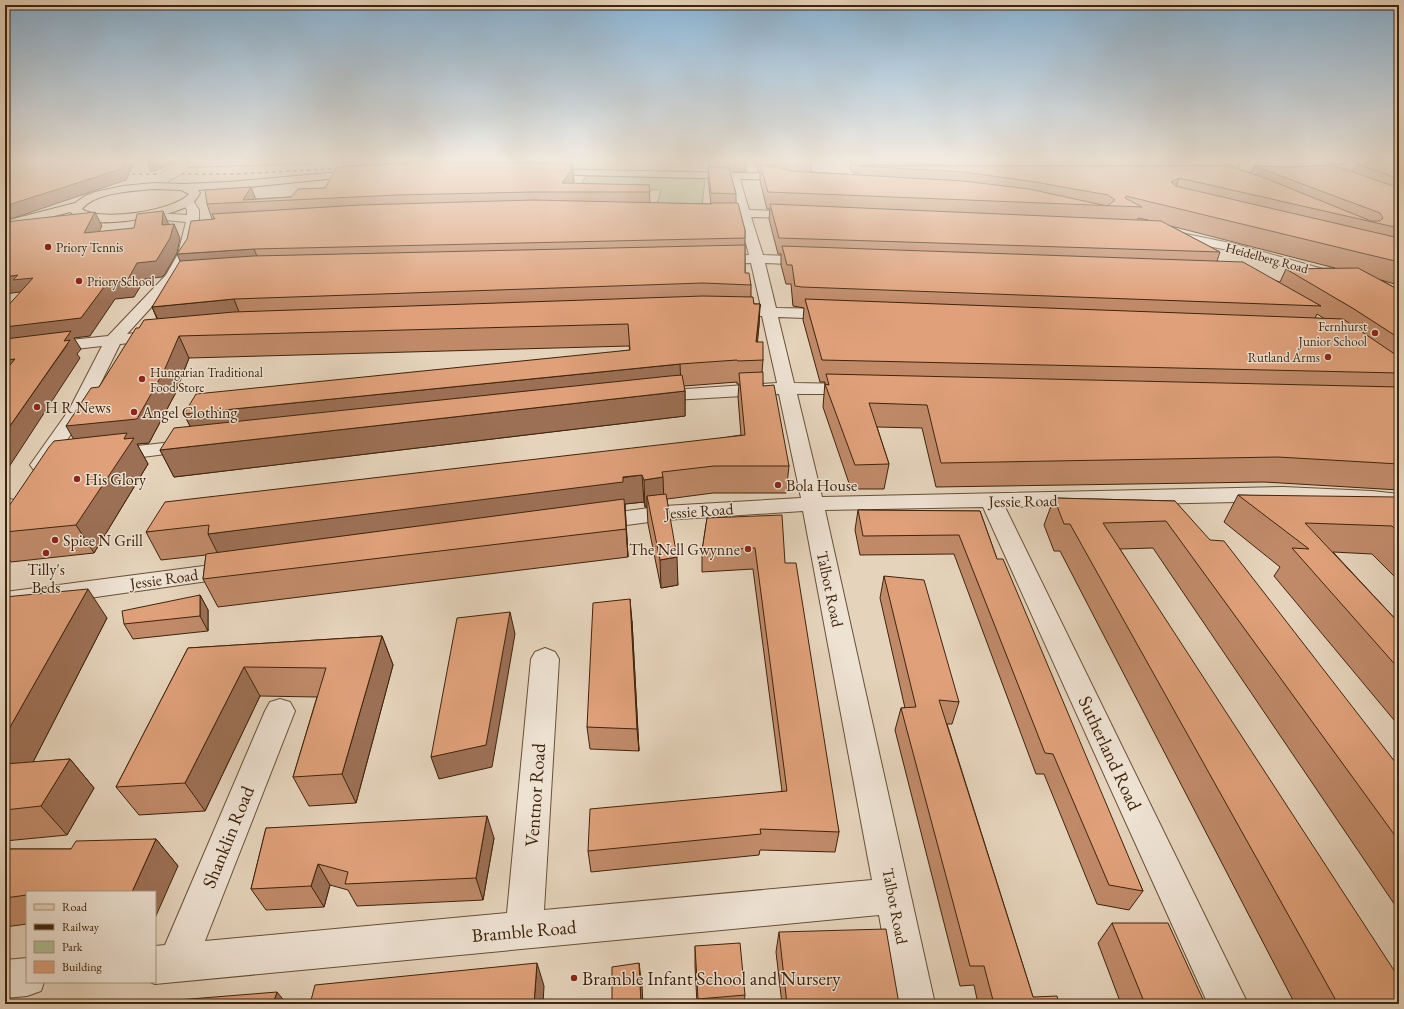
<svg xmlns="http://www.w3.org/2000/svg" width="1404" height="1009" viewBox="0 0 1404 1009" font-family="'EB Garamond',serif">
<rect width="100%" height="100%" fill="#e5d3bb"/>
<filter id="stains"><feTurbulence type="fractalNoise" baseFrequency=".005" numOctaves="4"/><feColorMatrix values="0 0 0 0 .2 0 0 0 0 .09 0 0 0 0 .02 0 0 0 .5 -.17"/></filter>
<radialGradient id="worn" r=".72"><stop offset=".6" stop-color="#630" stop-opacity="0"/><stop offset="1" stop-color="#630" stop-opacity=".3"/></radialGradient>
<path fill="#aebe95" stroke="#767150" d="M586 176 705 179 702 207H656L661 190 579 188Z"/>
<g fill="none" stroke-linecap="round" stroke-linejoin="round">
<g stroke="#685037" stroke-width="2">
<path id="minor" d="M205 160H316L311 163 185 167 180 164 185 161Z
M734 173 739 176 749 210 799 212 803 213 805 215 803 217 799 218 751 217 763 255 812 257 817 258 819 261 817 264 812 265 765 263 776 308 833 309 838 311 841 314 838 317 833 319 778 317 794 383 853 384 859 385 862 389 859 393 853 394H797L822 497 1283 487 1372 491 1399 494V508L1372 505 1283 501 1005 507 1248 1004H1208L983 507 825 510 935 1004H895L879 915 155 984 150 982H155V946L165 945 265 711 270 702 280 699 290 702 295 711 205 941 507 913 531 659 535 652 545 648 555 652 559 659 544 910 872 880 803 511 664 520 597 529 589 527 586 522 589 517 597 515 664 506 801 498 779 394 656 401 650 400 647 396 650 392 656 391 777 383 762 316 725 314 722 311 725 308 730 306 761 307 751 263 716 264 711 263 709 260 711 257 716 256 749 255 739 216 712 215 708 214 706 212 708 210 712 209H738L729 176Z
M188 198 192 199 199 210V219L192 254 176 280 127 334 160 330 166 332 168 335 166 338 160 340 120 344 87 411 47 469 40 471 33 469 30 465 69 410 102 346 5 357V347L108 336 166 275 178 254 186 222 143 218 139 217 137 215 139 213 143 212 187 215V210L182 201Z
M1181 233 1235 244 1344 275 1346 278 1344 281 1339 282 1228 250 1177 240 1175 237 1177 234Z
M190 440 197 442 200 446 197 450 111 461 104 459 101 455 104 451 111 449Z
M10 499 18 501 21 506 18 511 5 514V500Z
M234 562 243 564 246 570 243 576 5 610V592Z
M27 958V982H44L41 991 27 996 5 998V960Z"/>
</g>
<g stroke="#3f240b" stroke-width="2">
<path id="major" d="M183 160H194L186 169H178L177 167Z
M1309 160C1322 160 1333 166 1347 165L1338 160H1352L1361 166C1351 177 1318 171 1309 160Z
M542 169 790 174 795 177 790 180 538 174 537 172 538 170Z
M362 170 367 173 366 175 250 187 198 190 200 193C198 196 196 200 193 203 176 216 117 224 96 222 86 221 77 218 70 212L5 229V221L75 203 85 196 95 192 123 186 154 183 184 184 228 182ZM154 189 181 190 189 194C174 211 100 222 82 209 96 192 133 191 154 189Z"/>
</g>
<use href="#minor" fill="#eee2d3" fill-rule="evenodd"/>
<use href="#major" fill="#e5d3bb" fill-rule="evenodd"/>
<path stroke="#3f240b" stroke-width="1.5" stroke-dasharray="3.5 3.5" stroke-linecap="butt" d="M118 174H237L346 168"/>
<g stroke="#3f240b" stroke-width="12" stroke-linecap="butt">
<path id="major-bridge" d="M165 177 182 167"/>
</g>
<use href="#major-bridge" stroke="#e5d3bb" stroke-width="11"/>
</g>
<path fill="#c08a69" stroke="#3f240b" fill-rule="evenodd" d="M343 160H572L574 182 572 184 649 185 650 203 711 204 708 180 709 160H746V172H730L736 194V203L745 230V273L751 285V297L754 304H760L759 325 757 342 763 360 762 372 763 386 789 466 786 493H713L667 499 678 585 661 588 648 524 647 507H645L644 502 625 504 628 557 218 607 203 579 206 555 161 560 146 532 741 435 738 397 739 384H737V382L684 386 685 391V416L174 477 160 450 190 426 184 414 630 350 629 346 189 358 175 394 149 443 137 444 148 464 94 553 11 562 5 553V512L74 439 99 387 139 328 157 319 152 307 214 219H212L207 204 251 187 255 199 291 197 325 188 344 166 343 161Z
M755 160H812L811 172 858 175V173H853L850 169 851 161 942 165 940 160H1241L1238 169 1251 173 1254 166 1353 172 1357 164H1363L1365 160H1399V289H1398V285L1381 280 1399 290V490L1264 482 936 487 922 428 877 427 889 464 884 489H851L823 407 825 382H820L803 320 804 308 793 306 791 284H786L781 265V254H778L769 219 770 209H767L760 181V172H758L755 163ZM1138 218 1148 220H1137ZM1171 226 1335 268 1286 269 1280 282 1217 261 1220 252ZM1317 314 1325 319 1315 318Z
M1238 495 1399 501V581L1372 554 1333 552 1399 623V726L1274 576 1280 567 1224 522Z
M1054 498 1175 501 1399 767V911L1153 548 1120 549 1399 1004H1295L1060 551H1054L1044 525Z
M858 510 980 511 997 559 1143 891 1129 910 1097 904 1044 774H1036L954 554 860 555 855 530Z
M707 518 785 563 839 832 835 852 760 850 759 855 591 872 588 851 782 791 753 569 702 572V551Z
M884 576 959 702 952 724H947L1033 997 1059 1004H978L974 985 960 986 895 730 901 708H905L880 598Z
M200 595 208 610V631L133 639 124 624Z
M5 597 107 618 33 762 70 759 94 788 67 835 5 841Z
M632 621 639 751 590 749 587 727Z
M382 636 393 665 356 803 309 806 293 777 317 697 260 696 205 811 139 815 116 787 188 648Z
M266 828 494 838 483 900 357 906 348 890 330 885 324 907 266 910 251 889Z
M156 839 178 866 155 892H27V924L5 927V849H71Z
M1112 923 1205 1004H1121L1098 943Z
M779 932 899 1004H782L776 952Z
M695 946 745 995 744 1004H697L695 966Z"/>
<path fill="#9c7055" stroke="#3f240b" d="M125 160H136L126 180 5 221V206Z
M153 160H176V162L151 172 147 162Z
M572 164 574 182 567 192 562 183Z
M1179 178 1173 195 1171 182Z
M251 187 256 200H243Z
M163 211 169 225H162Z
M95 212 102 226 91 248 84 233Z
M174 224 180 238 177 253 165 274 162 277 145 279 134 297 115 299 90 336 74 338 81 349 77 354 80 358 5 473V433L67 345 5 346V327L107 283 137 263Z
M254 249 260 264 184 270 177 254Z
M18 275 33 278 22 297 20 292 5 294V277Z
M234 299 242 320 162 328 152 307Z
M760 304 759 325 756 360V342Z
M179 336 189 358 175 394 149 443 137 444 148 464 94 553 76 525 80 450 66 426Z
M15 359 5 380V360Z
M680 364 681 386 196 438 184 414Z
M685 391V416L174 477 160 450Z
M642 475 644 502 625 504 628 557 626 529 222 562 208 534Z
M663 477 664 504 647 496V507H645L644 480Z
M677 557 678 585 661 588 660 560Z
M88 589 107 618 16 795 5 784V736Z
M200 595 208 610V631L200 616Z
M630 599 632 621 639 751 637 729Z
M510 612 515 634 492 767 439 779 431 757Z
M382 636 393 665 356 803 342 774Z
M244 667 260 696 205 811 185 783Z
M70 759 94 788 67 835 41 806Z
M487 816 494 838 483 900 476 878Z
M156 839 178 866 155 918V892H132Z
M318 864 330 885 324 907 311 886Z
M537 963 544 986 543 1004H534Z
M639 963 642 986 643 1004H641Z
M277 992 287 1004H273Z"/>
<path fill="#dfa07a" stroke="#3f240b" d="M5 160H125L121 169 5 206Z
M343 160H358L343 161Z
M884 160 943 165H854L851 161Z
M947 160H1166L947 161Z
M1389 160H1399V179L1357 164 1394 162Z
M434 162 572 164V169L562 183 649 185 650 192H533L397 195 207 204 205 190 251 187 243 200 291 197 298 189 325 188 337 167Z
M760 165H771L790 171 963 181 1029 189 1107 206 1115 200 1108 195 1029 181 963 172 859 166H1229L1262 177 1371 221H1380L1383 218 1380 213 1254 166 1290 167 1333 165 1399 188V228L1179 178 1171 182 1175 186 1399 238V262L1126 196 1125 198 1142 207 768 192Z
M708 167 729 168 736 194 711 193Z
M533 200 712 204V203H738L745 230V238L254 249 177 254 187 239 191 221 215 219 212 214 360 205Z
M770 204 1161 221 1220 252 779 238Z
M163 211 162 225 174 224 170 238 158 258 156 261 137 263 127 281 107 283 81 318 5 327V309L33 278 13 280 18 275 5 277V222L95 212 84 233 134 228 137 214Z
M745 245V273H749L751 285 703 283 234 299 152 307 180 261 253 256Z
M782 246 1243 262 1321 306 802 287 795 286 792 265H787Z
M1358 268 1399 290V338L1354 309 1286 269Z
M703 296 753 297 754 304H760L756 342H763V360L738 361 737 360 680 364 184 414 196 394 630 350 628 324 179 336 164 371 137 419 66 426 91 388 99 387 136 328H139L144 320 234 312Z
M805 299 1343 319 1399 357V373L822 360Z
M71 331 64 341 70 340 5 433V371L15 359 5 360V339Z
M763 372V386L774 385 789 466H714L662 472 663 477 644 480 642 475 623 477V482L208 534 209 525 146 532 165 502 745 435 739 373Z
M826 374 1399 387V464L1278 457 941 463 927 405 869 403 889 464 855 465 825 384 829 385Z
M682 375 685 391 160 450 174 428 670 376Z
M127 433 124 439 134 438 76 525 5 532V512L49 447 54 441Z
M666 494 677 557 660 560 647 496Z
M1238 495 1396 497 1399 501V533L1392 526 1305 523 1399 623V669L1292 548 1309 549Z
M1054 498 1175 501 1210 540 1224 541 1399 767V841L1166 521 1103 523 1399 978V1004H1338L1070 524H1064Z
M624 499 626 529 203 579 206 554Z
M858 510 980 511 997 559H1003L1143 891 1109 885 1053 754 1045 753 959 535 863 536Z
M782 515 785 563H796L839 832 760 829 761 834 588 851 590 809 787 791 755 548 702 551 707 518Z
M884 576 924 580 959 702 939 700 1033 997 1057 996 1059 1004H994L984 966H970L901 708 916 707Z
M88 589 5 736V597Z
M200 595V616L124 624 122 611Z
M630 599 637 729 587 727 593 603Z
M510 612 486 745 431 757 457 618Z
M382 636 342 774 293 777 326 668 244 667 185 783 116 787 188 648Z
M70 759 41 806 5 810V764Z
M487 816 476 878 345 884 348 872 318 864 311 886 251 889 266 828Z
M156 839 132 892H27V895L5 898V849H71L76 841Z
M1112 923H1168L1205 1004H1145Z
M886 929 899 1004H787L779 932Z
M740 943 745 995 698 999 695 946Z
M537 963 534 1004H310L315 985Z
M639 963 641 1004H612V967Z
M277 992 273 1004H128Z"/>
<linearGradient id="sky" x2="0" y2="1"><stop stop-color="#89b4d6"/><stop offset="0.53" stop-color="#f3ebe0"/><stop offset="1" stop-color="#f3ebe0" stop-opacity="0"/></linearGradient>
<rect width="1404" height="302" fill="url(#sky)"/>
<g fill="#8f2418" stroke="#eee2d3" stroke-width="1.5">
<circle cx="48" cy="247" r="4"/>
<circle cx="79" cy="281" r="4"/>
<circle cx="1375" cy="333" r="4"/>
<circle cx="1328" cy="357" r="4"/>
<circle cx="142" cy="379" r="4"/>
<circle cx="37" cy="407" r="4"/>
<circle cx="134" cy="412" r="4"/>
<circle cx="77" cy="479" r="4"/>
<circle cx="778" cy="485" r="4"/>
<circle cx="55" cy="540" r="4"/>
<circle cx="748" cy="549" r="4"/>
<circle cx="46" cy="553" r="4"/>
<circle cx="574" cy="978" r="4"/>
</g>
<g text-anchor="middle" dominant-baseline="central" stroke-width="3" stroke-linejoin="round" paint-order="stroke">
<g font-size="13" fill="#3f240b" stroke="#eee2d3" text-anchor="start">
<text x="56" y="247">Priory Tennis</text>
<text x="87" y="281">Priory School</text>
<text x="1367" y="326" text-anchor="end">Fernhurst<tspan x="1367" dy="15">Junior School</tspan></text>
<text x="1320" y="357" text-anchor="end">Rutland Arms</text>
<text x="150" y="372">Hungarian Traditional<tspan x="150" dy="15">Food Store</tspan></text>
</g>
<g font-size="13" fill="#3f240b" stroke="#eee2d3">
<text transform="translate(1267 258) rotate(15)">Heidelberg Road</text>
</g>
<g font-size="16" fill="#3f240b" stroke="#eee2d3" text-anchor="start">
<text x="45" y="407">H R News</text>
<text x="142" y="412">Angel Clothing</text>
<text x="85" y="479">His Glory</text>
<text x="786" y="485">Bola House</text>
<text x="63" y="540">Spice N Grill</text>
<text x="740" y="549" text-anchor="end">The Nell Gwynne</text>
<text x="46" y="569" text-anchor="middle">Tilly's<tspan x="46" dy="18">Beds</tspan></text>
</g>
<g font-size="16" fill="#3f240b" stroke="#eee2d3">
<text transform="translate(1023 501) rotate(-1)">Jessie Road</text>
<text transform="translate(699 511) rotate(-4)">Jessie Road</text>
<text transform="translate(164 579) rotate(-8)">Jessie Road</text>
<text transform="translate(830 589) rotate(78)">Talbot Road</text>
<text transform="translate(895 906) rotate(79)">Talbot Road</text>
</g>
<g font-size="19" fill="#3f240b" stroke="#eee2d3">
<text transform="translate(1110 753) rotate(65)">Sutherland Road</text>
<text transform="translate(535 795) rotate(-86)">Ventnor Road</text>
<text transform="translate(228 837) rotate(-68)">Shanklin Road</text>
<text transform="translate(524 931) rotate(-5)">Bramble Road</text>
</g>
<g font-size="19" fill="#3f240b" stroke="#eee2d3" text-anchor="start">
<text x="582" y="978">Bramble Infant School and Nursery</text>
</g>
</g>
<rect width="1404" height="1009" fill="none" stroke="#e5d3bb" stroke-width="20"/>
<rect x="6" y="6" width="1392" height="997" fill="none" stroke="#3f240b" stroke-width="2"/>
<rect x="10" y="10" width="1384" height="989" fill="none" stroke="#3f240b"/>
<rect x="26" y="891" width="130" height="92" fill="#eee2d3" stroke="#a89683"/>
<rect x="34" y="904" width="20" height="6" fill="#e5d3bb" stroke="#a89683"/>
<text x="62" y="911" font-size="12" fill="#3f240b">Road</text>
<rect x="34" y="924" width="20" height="6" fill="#3f240b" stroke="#a89683"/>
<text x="62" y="931" font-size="12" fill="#3f240b">Railway</text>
<rect x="34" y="941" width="20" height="12" fill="#aebe95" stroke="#a89683"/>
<text x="62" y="951" font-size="12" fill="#3f240b">Park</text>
<rect x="34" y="961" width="20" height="12" fill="#dfa07a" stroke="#a89683"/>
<text x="62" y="971" font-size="12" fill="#3f240b">Building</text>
<rect width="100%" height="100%" filter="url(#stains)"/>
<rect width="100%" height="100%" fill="url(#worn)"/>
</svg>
